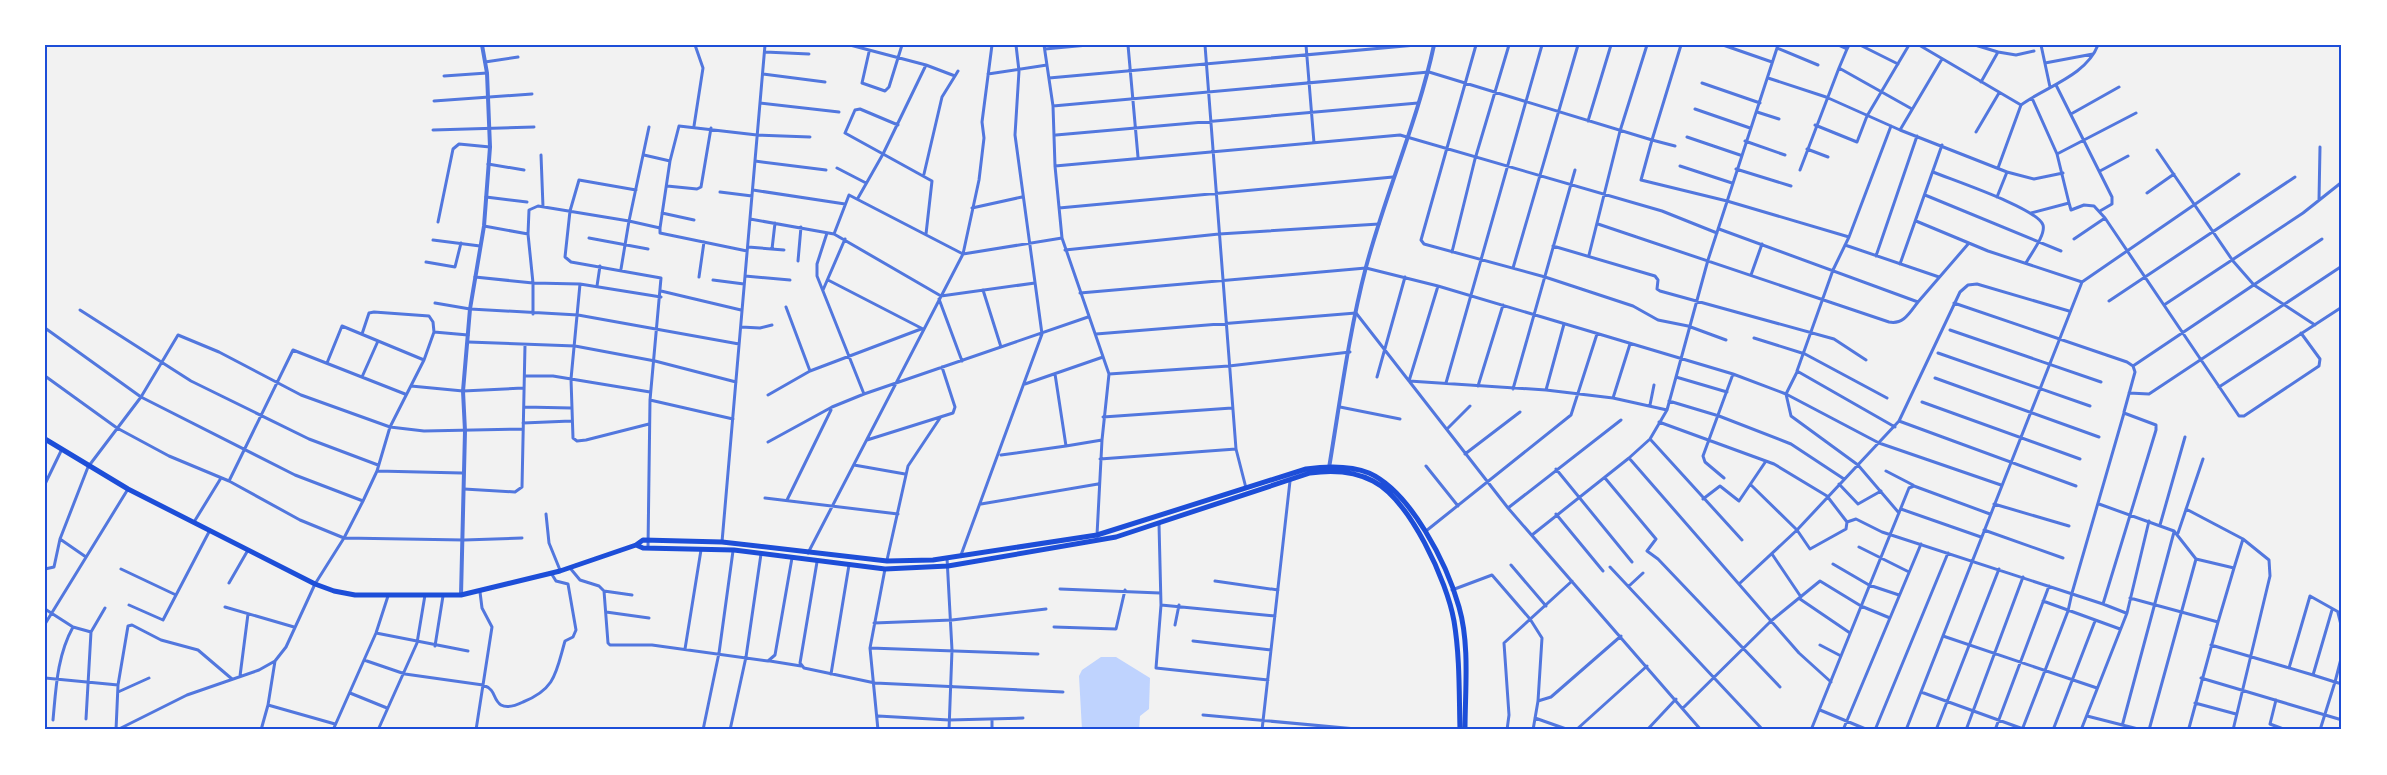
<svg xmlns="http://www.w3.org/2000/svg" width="2387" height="775" viewBox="0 0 2387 775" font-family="'Roboto Condensed',sans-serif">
<rect width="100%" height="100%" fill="#f2f2f2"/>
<path fill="#bfd3fe" d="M1101 657H1116L1150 678 1149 709 1140 716 1139 730H1082L1079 676 1082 670Z"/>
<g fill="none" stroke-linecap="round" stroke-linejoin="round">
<path stroke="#5277de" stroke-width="3" d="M850 45 926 65 955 76 958 71
M1044 45 1053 106 1055 166 1062 238 1109 374 1102 440 1097 535
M1128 45 1138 157
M1205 45 1236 449 1246 488
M1306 45 1314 143
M1476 45 1421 240 1424 244 1545 277 1633 306 1658 320 1688 326 1726 340
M1723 45 1772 62
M1838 45 1847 49 1849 45
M1860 45 1898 64
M1919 45 2021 105C2045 87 2086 76 2098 45
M1975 45 1998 52 1981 82
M2041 45 2050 87
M1777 48 1818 65
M1045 49 1088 45
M1847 49 1839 68 1912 109
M765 52 809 54
M869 52 862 83 885 91 889 87 902 45
M1998 52 2016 55 2034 51
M485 62 518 57
M2045 63 2093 54
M763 74 825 82
M988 74 1047 65
M444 76 487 73
M1049 78 1416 45
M1768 78 1826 97 1900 130 2007 172 2034 179 2063 173
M1702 83 1760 103
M2056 85 2112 197V204L2100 211
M434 101 532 94
M760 103 839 112
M1053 106 1429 72 1652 140 1681 45
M1695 109 1750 128
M1757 112 1779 119
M2071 114 2119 87
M1588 121 1611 45
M898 125 860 109 855 110 845 133 932 181 926 234
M1815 125 1857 142 1867 116 1909 45
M694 126 703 68 695 45
M1891 126 1849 237 1833 270 1797 371 1895 427
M433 130 534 127
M1900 130 1942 59
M1976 132 1999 93
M1056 135 1418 103
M1687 137 1740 155
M1745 141 1785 155
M1675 146 1652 140 1641 180 1727 201 1849 237
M1807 149 1828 157
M2157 150 2233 261 2254 285 2315 325
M2057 154 2136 113
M541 155 543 207
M644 155 670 161
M755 161 826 170
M488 164 524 170
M1055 166 1400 135 1662 211 1717 233
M1680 166 1732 183
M837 168 866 183
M1998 168 2021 105
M1736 169 1791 186
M1800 170 1839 68
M2100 171 2128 156
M1933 172C1952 180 2037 208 2043 225 2046 235 2030 255 2026 263
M924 174 942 97 955 76
M667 186 697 189 701 187 711 128
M636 190 579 180 570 211 565 257 571 262 661 278 650 400 733 419
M753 190 845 204
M720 192 752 196
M2147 193 2174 174
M1925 195 2061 251
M486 197 527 202
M1997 197 2007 172
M858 198 883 154 926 65
M2319 200 2320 147
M2069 203 2071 210 2084 205 2094 206 2105 218
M972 208 1022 197
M1059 208 1393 177
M662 213 694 220
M2031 213 2069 203 2057 154 2032 98
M750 219 834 234 941 296 1035 283
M1916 221 1988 251 2082 282
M438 222 453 149 459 144 490 147
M1598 224 1889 322C1904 325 1910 312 1918 302
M484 226 528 234
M660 228 670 161 679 126 757 135 810 137
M1719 229 1918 302 1969 243
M827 233 817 264V276L864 394
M834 234 849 195 963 254 1062 238
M589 238 648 249
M2074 239 2105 218 2239 416H2244L2319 366 2320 359 2301 333
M433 240 480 246
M1845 245 1939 277
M1553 246 1655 276 1658 280 1657 289 1660 291 1834 339 1866 360
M748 247 784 250
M772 249 775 223
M1065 250 1219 234 1379 224
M1452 252 1475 159 1509 45
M1589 255 1620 131 1647 45
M1876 256 1917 136
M798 261 801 227
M426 262 455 267 461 243
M1900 264 1942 145
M1513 268 1578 45
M621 269 629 221 660 228V233L747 251
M1751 275 1762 244
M745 276 790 280
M475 277 533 283 580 284 661 297
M699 277 704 242
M713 280 744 284
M828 280 923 329
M580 284 571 379 573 438 577 441 586 440 649 424
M597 286 600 266
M1438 286 1409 381 1546 390 1613 398 1667 410
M823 290 845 239
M983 290 1001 347
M661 291 741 310
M1080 293 1366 268 1438 286 1733 374 1786 394 1879 443 2001 485
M939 299 962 361
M2109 301 2295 177
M435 303 470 309 578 315 739 344
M1954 303 2127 362 2133 366 2135 372 2124 412
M2164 305 2303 213 2342 182
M786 307 810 371 921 329
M80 310 191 381 309 439 378 465
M533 314V283L528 234 529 210 538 206 629 221 649 127
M741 327 760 328 772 325
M45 328 141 397 295 475 363 501
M1950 330 2101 382
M362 334 369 313 374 312 429 316 433 322 434 332
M1096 334 1356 313 1508 508 1701 730
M1754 338 1805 354 1887 398
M468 342 575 346 655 361 736 382
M1938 353 2090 406
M327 363 342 326 424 360
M2133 366 2322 239
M1797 372 1786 394 1791 416 1858 465 1899 513
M1109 374 1229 366 1350 352
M45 376 117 428 169 456 229 481 300 520 344 538 464 540 522 538
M525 376H553L650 392
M362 377 378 341
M1377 377 1405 277
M1676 377 1727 392
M1935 378 2099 437
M1446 383 1542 45
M1025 384 1103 357
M411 386 463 391 523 388
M1478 386 1503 305
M2219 387 2342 307
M1513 389 1575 170
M1546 390 1564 324
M2129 393 2149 394 2342 266
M768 395 810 371
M1613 398 1630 344
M1669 401 1719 416 1791 444 1844 479
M1922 402 2080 459
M1650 405 1654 385
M524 407 571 408
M1340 407 1400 419
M1103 417 1232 408
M1899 421 1960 292 1968 285 1977 284 2069 311
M1659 422 1774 464 1827 496 1847 522
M523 423 571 421
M1447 429 1470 406
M1650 439 1742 540
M867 440 953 413 955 407 942 367
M768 442 832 407 864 394 1088 317
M1066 446 1102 440
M1465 454 1520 412
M1001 455 1066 446 1055 374
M1629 458 1799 653 1831 682
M1100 459 1236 449
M854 465 905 474
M1426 466 1458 506
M1556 469 1632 562
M377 471 462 473
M1886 471 1913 485
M1605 478 1656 539 1647 551 1658 559 1780 687
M1724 478 1705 462 1703 456 1733 374
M229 481 293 350 405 394
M45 484 61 451
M1839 484 1858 504 1881 491
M1751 485 1797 530 1810 549 1846 529 1847 522 1856 519 1882 532 2103 604 2156 430V425L2124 413 2072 593 2068 611 2022 730
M464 489 515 492 522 487 525 345
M765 498 898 514
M1703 499 1720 486 1739 501 1766 461
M787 500 831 410
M981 504 1098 484
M1994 504 2069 526
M2099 504 2174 531 2196 559 2234 568 2243 539 2269 560 2270 576 2233 730
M1508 508 1621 420
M1901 509 1981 537
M2186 509 2243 539
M546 514 549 543 560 570
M1556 514 1603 571
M194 522 221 478
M1159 524 1161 605 1275 616
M2160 525 2185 437
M1984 530 2063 558
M1426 531 1571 415 1597 334
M2178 533 2203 459
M1532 535 1629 458 1650 439 1667 410 1708 260 1778 45
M60 539 86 557
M722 542 765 45
M1859 547 1909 572
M648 548 650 400
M808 553 963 254 979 180 984 138 982 122 992 45
M1772 554 1801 597
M961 555 1042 334 1015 135 1019 71 1016 45
M947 558 952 650 949 730
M887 560 908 466 940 418
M817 562 800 663 804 668 875 683 1063 692
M1833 564 1869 585 1899 595
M1511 565 1546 606
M1610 567 1763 730
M570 568 580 580 599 586 604 591 608 643 610 645H652L768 661 775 655 792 558
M45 569 54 567 60 539 88 467 141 397 178 335 219 352 301 395 390 427 424 431 523 429
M121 569 176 595
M1215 581 1278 590
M229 583 248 550
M1739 584 1797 530 1899 421 2076 486
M1629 586 1643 573
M1060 589 1160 593
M1452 590 1492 575 1530 619 1542 638 1538 701 1533 730
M604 591 632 595
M2130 598 2218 622 2189 728
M1800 599 1850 633
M2043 601 2120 629
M2103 604 2126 613
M129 605 163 620 210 530
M1161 605 1156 668 1268 680
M225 607 294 627
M45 609 73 627 91 632
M606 612 649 618
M2338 613 2342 629
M2218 622 2234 568
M874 623 952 620 1046 609
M45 624 128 489
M1175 625 1179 605
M1054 627 1116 629 1125 590
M376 633 468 651
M1943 636 2097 688
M1193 641 1271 650
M1820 645 1841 656
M2211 645 2313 675 2332 610
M435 646 443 596
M870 648 1038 654
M685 649 701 550
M2342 655 2335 682 2342 684
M364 660 405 674 483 685C497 690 492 699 501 705 508 709 517 705 523 702 556 689 556 672 565 641L573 637 576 630 568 584 556 581 551 573
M770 661 801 666
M2289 668 2310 596 2342 614
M831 674 849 565
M2313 675 2335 682 2320 730
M240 676 248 614
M45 678 118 685
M2201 678 2342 720
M118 692 149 678
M1921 692 2026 730
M350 693 387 708
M2276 700 2270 724 2286 730
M1538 701 1551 697 1621 636
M2195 703 2236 714
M268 705 335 724
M1683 708 1771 621 1820 581 1861 606 1890 618
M1820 710 1868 730
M1203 715 1367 730
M878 716 949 720 1023 718
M2087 716 2142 730
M1535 718 1569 730
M86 719 91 632 105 608
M53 720C56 688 57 656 73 627
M116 730 118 685 128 626 132 625 161 640 198 650 232 679
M117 730 187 695 259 670 275 661 286 647 315 584 344 538 363 501 377 471 390 427 424 360 434 332 468 335
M261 730 268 705 275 661
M333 730 376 633 388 596
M378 730 417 643 425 595
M476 730 492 627 482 608 480 592
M703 730 719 653 733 551
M730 730 746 657 761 554
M878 730 870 648 885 569
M992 730V720
M1262 730 1290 481
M1507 730 1509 715 1504 643 1572 581
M1576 730 1647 666
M1647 730 1676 699
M1811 730 1909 488 1914 486 1990 514
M1843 730 1921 544
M1875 730 1948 553
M1906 730 2082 282 2239 174
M1936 730 1999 569
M1966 730 2023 577
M1995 730 2049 586
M2053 730 2095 621
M2081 730 2127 613 2149 521
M2121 730 2174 532
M2149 730 2196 559"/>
<path stroke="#5277de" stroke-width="4" d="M1329 468C1340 402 1349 332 1366 267 1386 192 1418 120 1434 45
M461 595 465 431 463 391 470 309 484 226 490 147 487 73 482 45"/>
<path stroke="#1d4ed8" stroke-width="5" d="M45 439 128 489 315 584 334 591 355 595H461L560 571 636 545 643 540 722 542 887 561 933 560 1097 535 1306 469C1327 466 1349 465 1369 473 1411 492 1447 564 1459 607 1470 645 1465 690 1465 730
M636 545 643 548 734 550 885 569 948 566 1116 537 1310 473C1331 470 1354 471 1373 481 1410 500 1447 581 1454 621 1460 657 1459 694 1460 730"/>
</g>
<rect width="2387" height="775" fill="none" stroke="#ffffff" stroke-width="93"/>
<rect x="46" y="46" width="2294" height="682" fill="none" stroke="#1d4ed8" stroke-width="2"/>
</svg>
